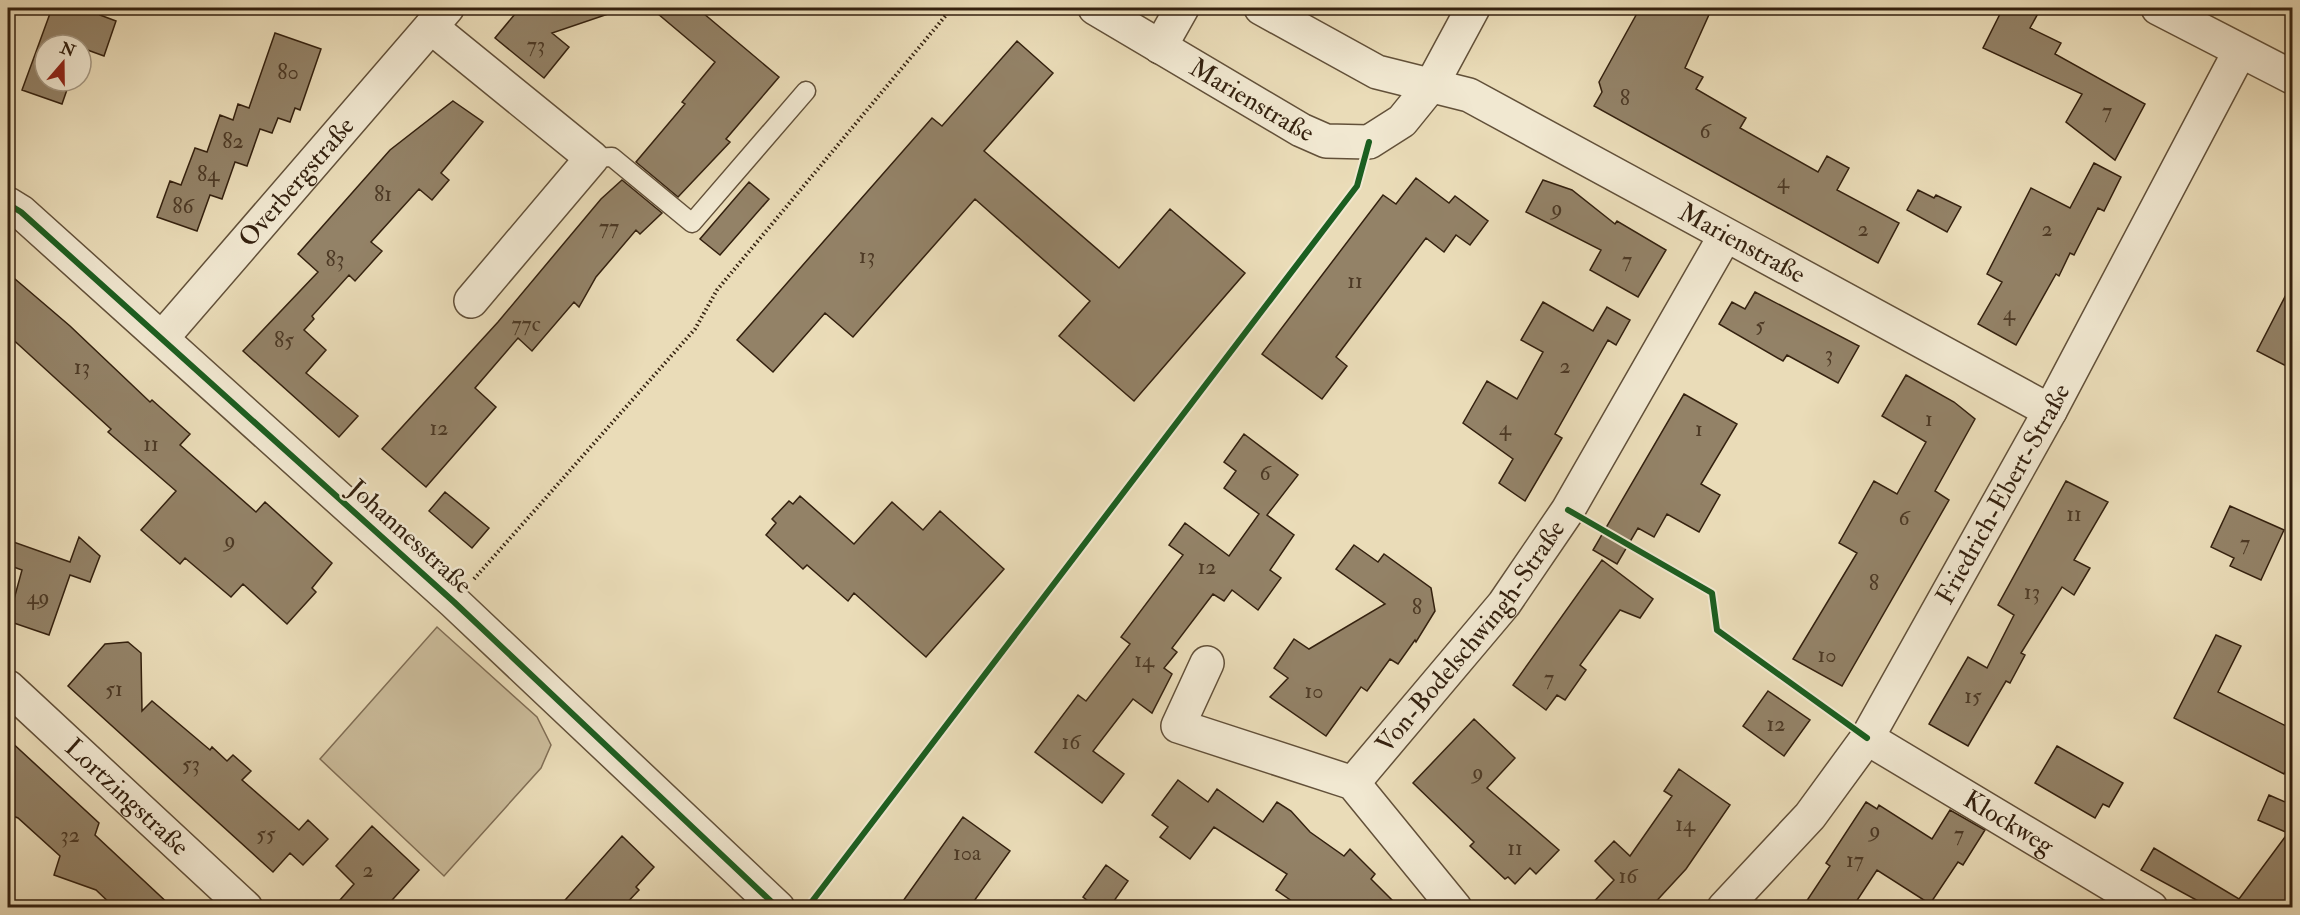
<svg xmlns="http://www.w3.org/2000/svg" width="2300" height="915" viewBox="0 0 2300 915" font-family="'IM FELL Double Pica',serif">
<rect width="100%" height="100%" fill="#eadcb8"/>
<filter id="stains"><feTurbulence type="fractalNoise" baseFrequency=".00333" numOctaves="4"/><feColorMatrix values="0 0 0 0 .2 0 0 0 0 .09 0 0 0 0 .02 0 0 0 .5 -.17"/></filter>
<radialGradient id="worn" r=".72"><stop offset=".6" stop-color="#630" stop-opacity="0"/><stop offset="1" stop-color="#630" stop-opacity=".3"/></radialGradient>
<path fill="#cbbc9b" stroke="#806e55" stroke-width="1.5" d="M437 627 537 717 551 745 541 768 444 876 320 759Z"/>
<path fill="#938267" stroke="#34210f" stroke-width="1.5" d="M52 8H103L100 15 116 21 104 56 82 48 81 51V45H45V81H70L62 104 22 90Z
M520 8H613L614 12 552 33 569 47 544 78 495 38Z
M651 8H697L779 77 726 139 730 142 678 197 636 162 685 104 682 102 715 62Z
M1640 8H1712L1685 68 1703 77 1696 89 1746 118 1740 128 1818 172 1827 156 1849 168 1837 190 1899 223 1878 263 1594 106 1602 92 1599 82Z
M2003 8H2041L2030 28 2061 43 2055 54 2145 104 2115 160 2066 122 2082 94 1983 48Z
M275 33 321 49 300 110 295 108 290 122 278 118 272 133 260 129 247 166 235 162 222 199 210 195 197 231 157 217 170 181 181 185 195 148 207 152 220 115 233 120 238 104 249 108Z
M1017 41 1053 73 984 151 1119 268 1170 209 1245 273 1134 401 1059 336 1090 301 975 199 853 337 825 313 773 372 737 340 932 118 942 126Z
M453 101 483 122 441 173 449 180 432 200 419 189 371 242 382 251 355 281 349 275 312 316 314 319 304 330 326 350 306 373 358 416 339 437 243 351 318 272 298 254 390 150Z
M2094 163 2121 177 2104 211 2098 208 2074 255 2070 253 2059 276 2056 274 2016 345 1978 324 2002 282 1987 274 2031 188 2070 208Z
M1416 178 1449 203 1455 196 1488 221 1470 245 1456 235 1444 252 1426 238 1336 357 1347 366 1322 399 1262 354 1383 195 1396 204Z
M622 180 662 213 640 234 636 230 596 277 579 307 574 302 532 351 518 338 475 388 496 407 426 487 382 449 498 322 601 199Z
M1543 180 1572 190 1615 224 1617 221 1666 250 1638 297 1590 270 1601 250 1526 212Z
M749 182 769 199 720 255 700 239Z
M1918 190 1934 198 1936 195 1961 207 1947 232 1907 210Z
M8 273 70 326 150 402 152 400 190 434 180 445 256 512 265 502 332 563 312 588 316 592 287 624 243 584 231 597 185 558 180 564 141 530 176 491 108 432 111 429 8 335Z
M2292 283V369L2257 351Z
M1755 292 1859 346 1838 383 1787 355 1783 361 1719 324 1732 302 1745 309Z
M1543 302 1593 331 1607 307 1630 320 1616 345 1608 340 1555 434 1562 438 1525 501 1499 483 1513 459 1463 423 1487 381 1517 399 1543 352 1521 340Z
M1906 375 1954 402 1975 419 1935 491 1949 500 1842 686 1793 659 1857 553 1839 543 1874 481 1897 494 1926 442 1882 416Z
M1684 394 1737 424 1701 484 1720 495 1699 532 1667 514 1654 537 1638 528 1617 564 1593 550Z
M1244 434 1298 475 1267 515 1294 535 1270 570 1281 578 1258 610 1232 590 1224 601 1213 594 1172 648 1177 652 1164 668 1172 674 1152 713 1133 699 1093 751 1124 774 1102 803 1035 752 1078 695 1086 701 1130 644 1121 637 1183 555 1169 545 1185 523 1229 556 1259 514 1224 488 1236 471 1224 462Z
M2066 481 2108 502 2074 560 2090 568 2074 595 2062 587 2021 653 2025 655 2010 683 2006 681 1968 746 1929 724 1968 657 1987 668 2014 615 1998 605Z
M445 492 489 528 472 548 429 511Z
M800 496 854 544 892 502 923 530 940 511 1004 569 926 657 854 593 848 601 807 565 803 569 766 535 776 523 772 519 789 501 793 504Z
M2230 506 2284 530 2261 580 2230 566 2234 558 2211 547Z
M79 537 100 556 90 582 70 575 49 635 8 621 22 570 8 565V540L70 562Z
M1354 545 1378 562 1384 554 1431 588 1435 611 1416 642 1415 640 1398 664 1390 659 1367 691 1361 687 1326 736 1270 697 1288 678 1274 668 1294 639 1309 649 1385 604 1336 569Z
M1602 560 1653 599 1640 618 1620 610 1580 665 1586 670 1565 700 1557 695 1546 710 1513 685Z
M2216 635 2241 646 2218 692 2292 729V755L2284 774 2174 718Z
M128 642 141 653 142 711 152 701 210 750 212 747 227 761 233 755 251 771 242 780 299 830 308 820 328 839 303 865 290 853 273 872 68 686 105 644Z
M1768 691 1810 720 1784 756 1743 726Z
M1474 719 1515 758 1487 788 1559 850 1536 874 1530 868 1515 884 1508 877 1505 879 1470 846 1474 842 1413 783Z
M8 739 99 823 95 835 173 908H115L96 890 54 875 60 856 18 818 8 814Z
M2057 746 2123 783 2109 807 2103 804 2095 818 2035 783Z
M1679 769 1730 805 1686 869 1650 908H1588L1614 880 1595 861 1614 841 1630 856 1672 796 1664 791Z
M1178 780 1208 802 1217 789 1263 822 1277 802 1291 811 1310 832 1344 856 1350 849 1375 874 1371 879 1400 908H1302L1276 890 1287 874 1214 827 1190 859 1160 837 1168 827 1152 815Z
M2269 795 2292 805V908H2211L2141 870 2154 848 2239 899 2288 833 2258 820Z
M1866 802 1877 809 1879 805 1932 839 1950 810 1985 830 1963 865 1958 862 1930 904 1877 870 1852 908H1802L1830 866 1826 863Z
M963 817 1010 851 969 908H898Z
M372 826 419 870 385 908H333L354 884 336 866Z
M622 836 654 867 636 887 639 890 622 908H558Z
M1106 865 1128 881 1109 908H1097L1083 897Z"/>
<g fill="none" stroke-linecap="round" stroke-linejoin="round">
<g stroke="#625039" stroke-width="21">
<path id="service" d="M592 158 612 157 692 223 806 91"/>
</g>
<g stroke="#625039" stroke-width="36">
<g id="minor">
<path id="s1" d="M1095 8 1301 130 1326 141 1369 142 1402 121 1432 84 1473 8"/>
<path id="s2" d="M1261 8 1377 72 1469 95 2050 411"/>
<path d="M2158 8 2292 77"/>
<path d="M431 27 592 158 471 301"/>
<path d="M1160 47 1182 8"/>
<path d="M8 204 21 212 454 602 778 908"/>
<path id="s3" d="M162 338 447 8"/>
<path d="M1207 663 1178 726 1353 783 1455 908"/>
<path id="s4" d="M8 687 246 908"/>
<path id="s5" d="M1867 738 2151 908"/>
<path id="s6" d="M1353 783 1504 604 1568 510 1725 236"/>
<path id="s7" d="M1724 908 1810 816 1867 738 2050 411 2240 51"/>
</g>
</g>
<path stroke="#34210f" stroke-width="4" stroke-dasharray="1.5 3" stroke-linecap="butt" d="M474 579 695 329 717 290 952 8"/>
<use href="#service" stroke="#f1e8d1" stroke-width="18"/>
<use href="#minor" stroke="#f1e8d1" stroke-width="33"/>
<g stroke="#f1e8d1" stroke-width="10">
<path id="cycleway" d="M8 204 21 212 454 602 778 908
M1568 510 1712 593 1717 630 1867 738
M807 908 1357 186 1369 142"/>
</g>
<use href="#cycleway" stroke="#1b5e20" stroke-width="6"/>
</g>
<g text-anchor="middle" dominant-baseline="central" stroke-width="5" stroke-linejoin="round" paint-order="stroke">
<g font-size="22" fill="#4c3925">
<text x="536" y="45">73</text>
<text x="288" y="72">80</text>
<text x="1625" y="98">8</text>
<text x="2107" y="111">7</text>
<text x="1705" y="131">6</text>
<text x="233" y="141">82</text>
<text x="208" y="174">84</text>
<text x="1783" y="181">4</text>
<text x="383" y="194">81</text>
<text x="183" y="206">86</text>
<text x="1557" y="208">9</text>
<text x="609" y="227">77</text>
<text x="1863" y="229">2</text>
<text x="2047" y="229">2</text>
<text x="867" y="256">13</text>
<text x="335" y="259">83</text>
<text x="1627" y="260">7</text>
<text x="1355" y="281">11</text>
<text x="2009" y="313">4</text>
<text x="526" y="324">77c</text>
<text x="1760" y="325">5</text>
<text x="284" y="340">85</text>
<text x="1829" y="354">3</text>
<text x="1565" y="366">2</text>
<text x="82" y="367">13</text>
<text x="1929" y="419">1</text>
<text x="439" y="428">12</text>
<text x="1505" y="428">4</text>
<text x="1699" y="429">1</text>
<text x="151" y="444">11</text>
<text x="1265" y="473">6</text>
<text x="2074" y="514">11</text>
<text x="1904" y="518">6</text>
<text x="230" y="540">9</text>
<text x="2245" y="543">7</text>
<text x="1207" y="567">12</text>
<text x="1874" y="583">8</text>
<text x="2032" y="592">13</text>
<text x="38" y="597">49</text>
<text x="1417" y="607">8</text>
<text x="1827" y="655">10</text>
<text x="1144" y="660">14</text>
<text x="1549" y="678">7</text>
<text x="114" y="689">51</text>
<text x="1314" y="691">10</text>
<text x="1973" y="696">15</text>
<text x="1776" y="724">12</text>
<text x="1071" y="742">16</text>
<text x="191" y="764">53</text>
<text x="1478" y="772">9</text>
<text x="1685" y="824">14</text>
<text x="1875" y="830">9</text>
<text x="266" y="834">55</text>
<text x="1959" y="834">7</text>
<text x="70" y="835">32</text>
<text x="1515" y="848">11</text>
<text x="967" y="853">10a</text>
<text x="1855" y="860">17</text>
<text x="368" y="870">2</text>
<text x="1628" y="876">16</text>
</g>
<g font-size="26" fill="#34210f" stroke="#f1e8d1">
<text stroke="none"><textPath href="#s1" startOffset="182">Marienstraße</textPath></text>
<text stroke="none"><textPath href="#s3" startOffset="206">Overbergstraße</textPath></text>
<text stroke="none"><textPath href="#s2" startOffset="538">Marienstraße</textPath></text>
<text stroke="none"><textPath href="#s7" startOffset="502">Friedrich-Ebert-Straße</textPath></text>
<text transform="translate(410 537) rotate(42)">Johannesstraße</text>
<text stroke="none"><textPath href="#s6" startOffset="188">Von-Bodelschwingh-Straße</textPath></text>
<text stroke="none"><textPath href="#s4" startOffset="162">Lortzingstraße</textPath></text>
<text stroke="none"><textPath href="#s5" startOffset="165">Klockweg</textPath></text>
</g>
</g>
<rect width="2300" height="915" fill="none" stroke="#eadcb8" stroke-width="30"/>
<rect x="9" y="9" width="2282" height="897" fill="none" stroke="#34210f" stroke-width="3"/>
<rect x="15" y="15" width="2270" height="885" fill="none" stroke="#34210f" stroke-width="1.5"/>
<g transform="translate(63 63) rotate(20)"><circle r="28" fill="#f1e8d1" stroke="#a59883" stroke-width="1.5"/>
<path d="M0-4.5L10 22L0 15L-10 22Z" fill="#8f2418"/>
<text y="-9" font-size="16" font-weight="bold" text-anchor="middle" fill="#34210f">N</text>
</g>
<rect width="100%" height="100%" filter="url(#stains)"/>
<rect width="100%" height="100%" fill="url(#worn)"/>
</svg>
